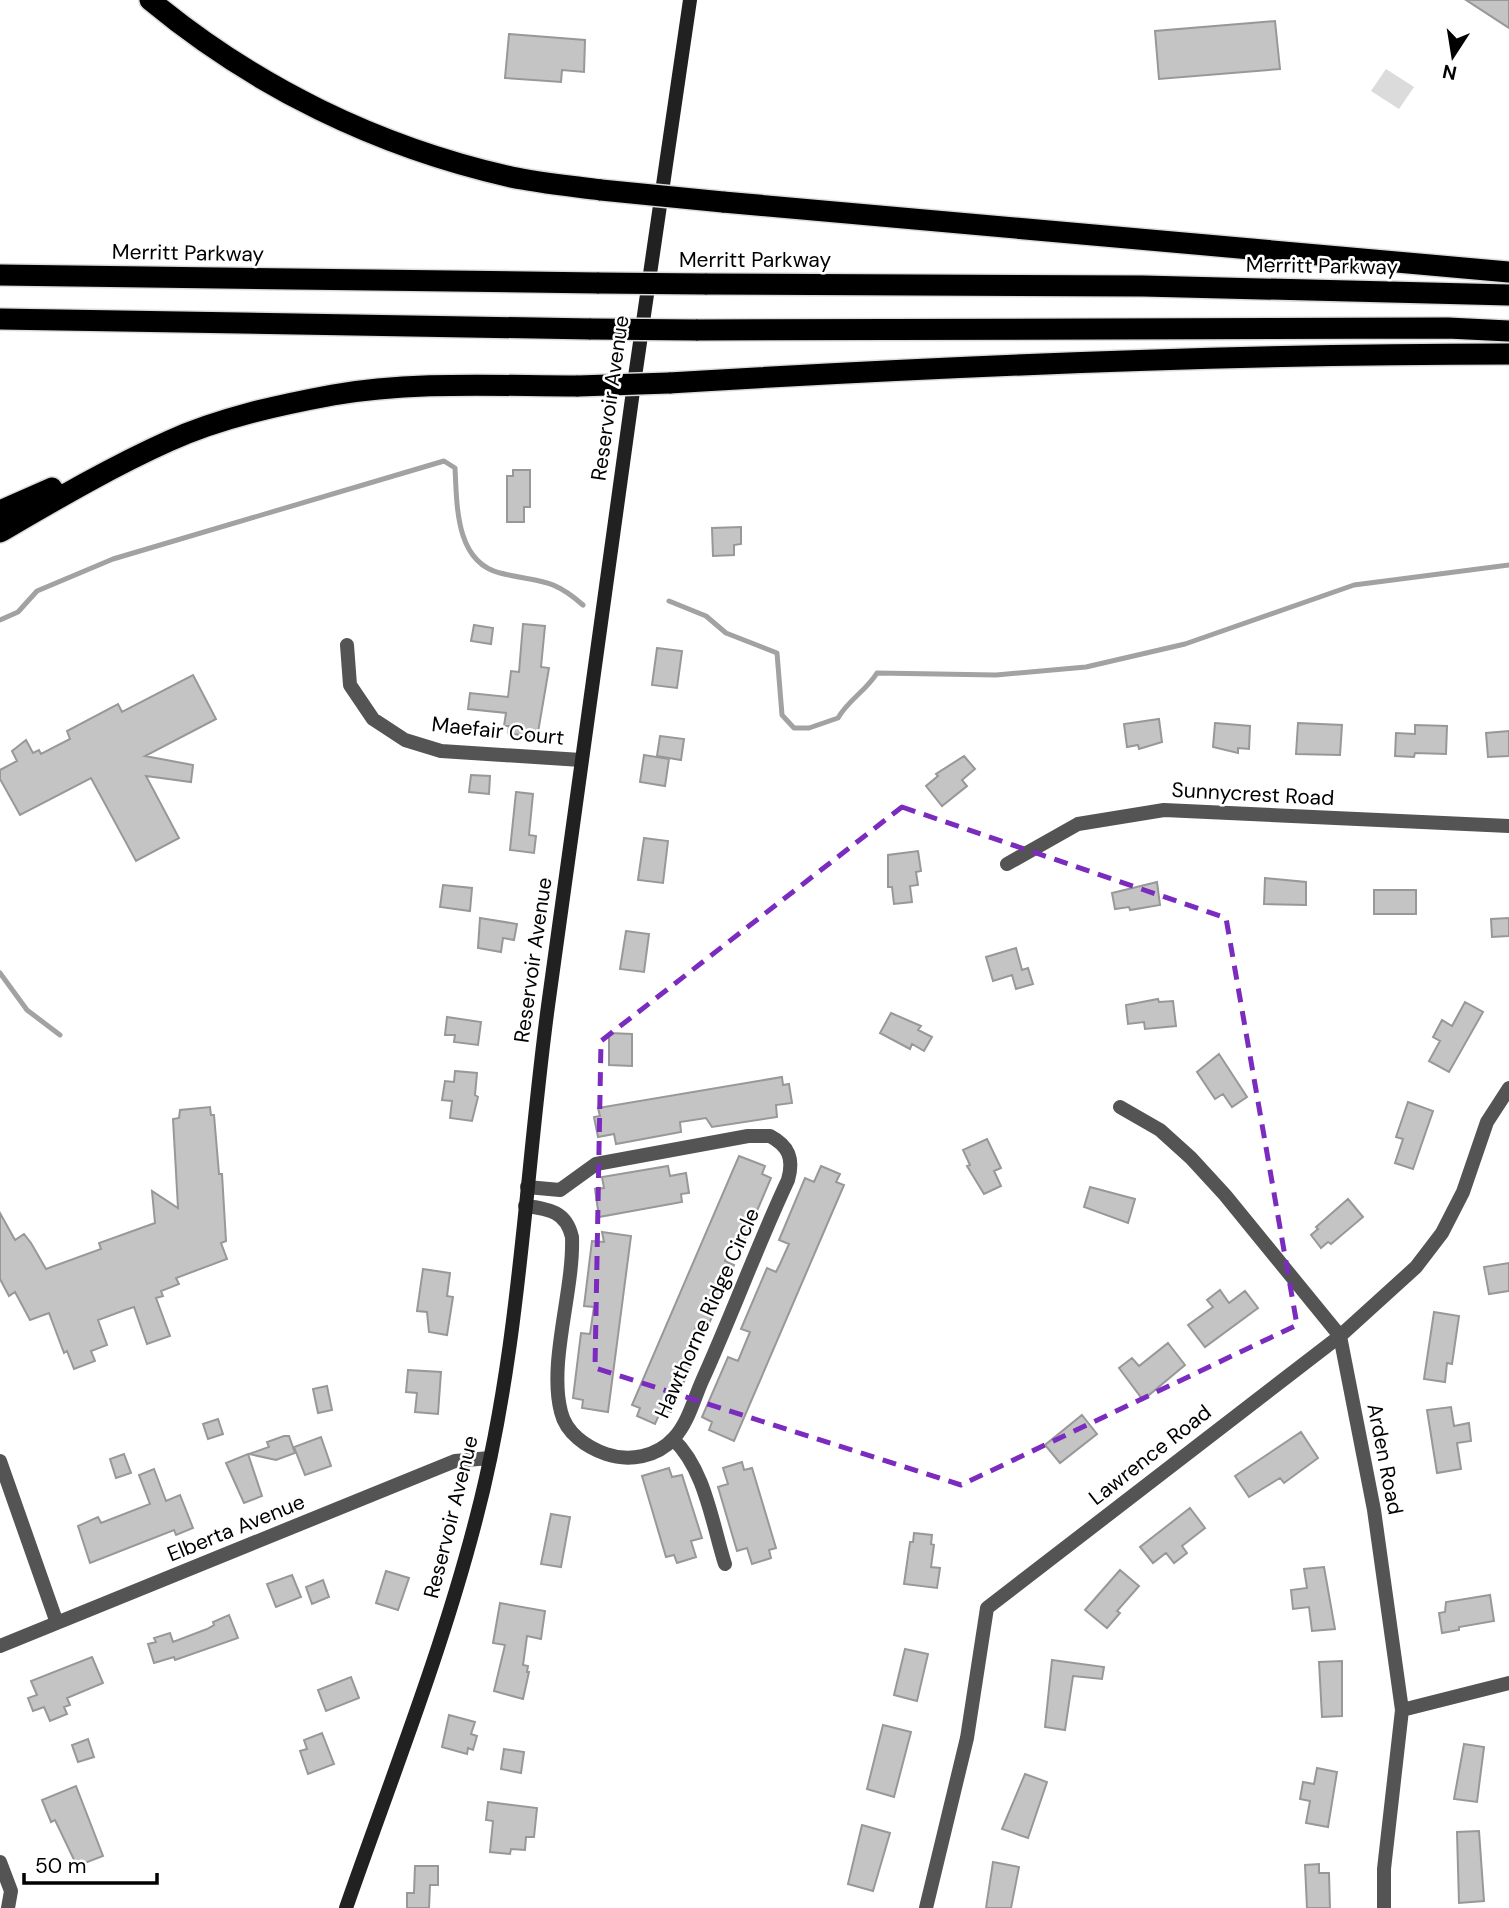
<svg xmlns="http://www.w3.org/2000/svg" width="1509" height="1908" viewBox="0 0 1509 1908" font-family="'DM Sans',sans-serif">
<rect width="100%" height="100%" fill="#fff"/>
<path fill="#dbdbdb" d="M1386 69 1414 87 1399 109 1371 91Z"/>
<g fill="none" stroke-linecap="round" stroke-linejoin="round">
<path stroke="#a2a2a2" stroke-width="5" d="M669 601 706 616 726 633 777 653 782 715 794 728H809L838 718C849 699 866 691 877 673L996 675 1086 667 1185 644 1354 585 1509 565
M0 620 18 612 37 591 113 559 444 461 455 468C457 504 455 562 500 573 539 583 550 576 583 605
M0 973 27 1010 60 1035"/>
</g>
<path fill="#c4c4c4" stroke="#989898" stroke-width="2" d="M1466 0H1509V28Z
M1275 21 1280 69 1159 79 1155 31Z
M509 34 585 40 584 72 562 70 561 82 505 78Z
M513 470H530V507H524V522H507V476H513Z
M741 527V544L734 545V555L713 556 712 528Z
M523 624 545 626 541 667 549 668 537 738 508 733 509 726H504L506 713 468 709 470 693 508 697 511 671 519 672Z
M474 625 493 628 491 644 471 641Z
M657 648 682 651 677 688 652 685Z
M193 675 216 719 145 756 193 765 191 782 146 776 179 838 136 861 91 778 20 815 0 779V770L17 761 12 751 26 740 33 753 39 750 41 754 70 739 67 731 118 704 122 712Z
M1159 719 1162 742 1139 749 1138 745 1127 747 1124 724Z
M1215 723 1250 726 1249 749 1238 748V753L1213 747Z
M1298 723 1342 725 1340 755 1296 754Z
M1415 725 1447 726 1446 754 1415 753 1414 757 1395 756 1396 733 1415 734Z
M1509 731V756L1488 757 1486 733Z
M660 736 684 739 681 760 657 756Z
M644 755 669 759 665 786 640 782Z
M964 756 975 769 962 780 967 786 942 806 926 786 938 776 936 774Z
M471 775 490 776 489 794 469 792Z
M516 792 533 794 529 835 536 836 534 853 510 850Z
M644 838 668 841 663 883 638 880Z
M918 851 921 871 916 872 918 885 910 886 912 902 894 904 892 887H888V855Z
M1265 878 1306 882V905L1264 904Z
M1157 882 1160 905 1130 910 1129 907 1115 909 1112 893Z
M443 885 472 888 470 911 440 907Z
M1374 890H1416V914H1374Z
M480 918 517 924 514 940 503 938 501 952 478 948Z
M1509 918V936L1492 937 1491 919Z
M626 931 649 934 644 972 620 969Z
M1016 948 1022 970 1028 968 1033 984 1016 989 1012 975 993 981 986 957Z
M1158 999 1159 1002 1173 1001 1176 1026 1145 1029 1144 1022 1128 1024 1126 1005Z
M1465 1002 1483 1012 1449 1072 1429 1061 1440 1041 1433 1037 1442 1020 1452 1026Z
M891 1013 921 1026 918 1030 932 1037 924 1051 912 1044 910 1049 880 1033Z
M447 1017 481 1022 478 1045 454 1042 455 1035H445Z
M609 1033 632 1034V1066L609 1065Z
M1219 1054 1247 1097 1232 1107 1223 1094 1215 1099 1197 1072Z
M455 1071 477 1073 475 1095 478 1097 472 1121 450 1118 452 1101 442 1100 445 1081 454 1082Z
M782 1077 783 1085 789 1084 792 1103 776 1105 777 1117 712 1127 706 1118 680 1122 681 1132 616 1144 614 1134 598 1137 594 1117 600 1116 598 1108Z
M1408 1102 1433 1111 1413 1169 1395 1163 1403 1139 1396 1137Z
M210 1107 211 1115H214L219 1174H222L226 1241 221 1243 227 1259 176 1278 179 1284 161 1291 163 1296 156 1298 170 1336 147 1344 134 1307 125 1310 98 1320 107 1345 91 1351 95 1361 74 1369 67 1351 64 1353 49 1313 30 1320 15 1292 9 1296 0 1279V1213L15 1240 24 1234 31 1243 46 1269 101 1249 99 1243 155 1223 152 1191 178 1208 173 1119 179 1118 180 1110Z
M987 1139 1001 1168 994 1171 1001 1186 984 1194 967 1166 970 1165 963 1150Z
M739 1156 765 1166 762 1174 771 1178 745 1239 736 1236 725 1261 734 1265 708 1326 698 1322 687 1347 697 1351 671 1412 662 1408 655 1424 637 1416 640 1408 632 1405Z
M668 1166 670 1176 686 1173 689 1193 681 1194 682 1202 599 1217 595 1189 604 1188 602 1177Z
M821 1166 840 1174 836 1182 844 1185 734 1441 709 1430 712 1422 702 1417 728 1357 738 1361 750 1332 741 1329 767 1268 776 1272 780 1264 789 1244 779 1240 805 1178 814 1182Z
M1090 1187 1135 1199 1128 1223 1084 1207Z
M1348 1199 1363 1217 1331 1244 1328 1242 1321 1248 1311 1235 1318 1229 1316 1227Z
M602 1232 631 1236 608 1412 582 1408 583 1400 573 1398 581 1333 590 1334 594 1307 584 1306 592 1241 604 1242Z
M1509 1263V1291L1489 1294 1484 1267Z
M423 1269 450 1273 447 1296 453 1297 447 1335 429 1332 427 1312 417 1311Z
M1220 1290 1229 1303 1245 1291 1258 1308 1205 1347 1188 1325 1213 1307 1207 1300Z
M1434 1312 1459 1316 1452 1364 1447 1363 1445 1382 1424 1379Z
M1168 1343 1185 1365 1143 1400 1119 1368 1132 1358 1139 1366Z
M408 1370 441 1372 438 1414 415 1412 417 1393 406 1392Z
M327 1386 332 1410 318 1413 313 1389Z
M1451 1407 1454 1426 1469 1423 1471 1441 1457 1443 1461 1469 1437 1473 1427 1410Z
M1082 1415 1097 1434 1060 1463 1045 1445Z
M218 1419 223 1434 208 1439 203 1424Z
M1301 1432 1318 1458 1284 1483 1280 1478 1249 1497 1235 1476Z
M284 1436H289L295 1453 276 1460 249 1454 269 1447 267 1442Z
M321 1437 331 1466 305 1475 294 1447Z
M124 1454 131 1473 116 1478 110 1459Z
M248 1454 262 1496 244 1503 226 1463Z
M742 1462 744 1470 752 1468 776 1548 769 1550 771 1558 752 1564 747 1548 737 1551 718 1487 728 1484 723 1468Z
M669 1468 672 1477 682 1475 702 1538 691 1541 696 1557 677 1563 674 1555 666 1557 642 1476Z
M154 1469 166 1501 180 1495 193 1528 176 1535 174 1530 90 1563 78 1526 98 1517 101 1523 150 1504 139 1475Z
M1190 1508 1205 1528 1182 1546 1187 1553 1174 1563 1166 1553 1153 1563 1140 1547Z
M551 1514 570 1517 561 1567 541 1564Z
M914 1533 932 1535 931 1544 934 1545 931 1567 940 1568 937 1588 904 1584 910 1542H913Z
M1324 1567 1335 1629 1312 1631 1309 1607 1293 1609 1291 1590 1307 1588 1304 1569Z
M1120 1570 1139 1586 1117 1611 1120 1613 1107 1628 1085 1610Z
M386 1571 409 1578 398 1610 376 1603Z
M292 1575 301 1597 276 1607 267 1584Z
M323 1580 329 1597 312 1604 306 1587Z
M1490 1595 1494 1621 1459 1627V1630L1442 1633 1439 1613 1445 1612 1446 1602Z
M500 1603 545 1611 541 1639 527 1636 523 1665 528 1666 527 1672H529L523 1699 494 1691 505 1645 493 1643Z
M229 1615 238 1638 175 1660 174 1657 154 1663 148 1644 156 1642 154 1638 170 1633 173 1642 207 1629 214 1625 213 1622Z
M905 1649 928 1654 917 1701 894 1695Z
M92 1657 103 1683 67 1698 70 1705 64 1707 67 1714 50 1721 44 1707 33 1711 28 1698 37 1695 31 1681Z
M1052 1660 1104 1667 1102 1679 1073 1676 1065 1730 1045 1727Z
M1342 1661V1716L1322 1717 1319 1662Z
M351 1677 359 1698 326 1711 318 1690Z
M449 1715 475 1722 471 1734 477 1736 473 1750 468 1748 467 1754 442 1747Z
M883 1725 911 1732 894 1797 867 1789Z
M322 1733 334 1764 308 1774 300 1751 307 1749 304 1740Z
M88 1739 94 1757 78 1762 72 1745Z
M1464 1744 1484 1747 1477 1802 1454 1799Z
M504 1749 524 1752 521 1773 501 1769Z
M1317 1768 1337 1772 1328 1827 1306 1823 1310 1801 1300 1799 1303 1782 1314 1784Z
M1025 1774 1047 1782 1028 1838 1002 1829Z
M76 1786 103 1856 77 1866 55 1820 51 1822 42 1800Z
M488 1802 537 1808 534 1837H526L525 1850 511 1849 510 1854 490 1852 493 1821 486 1820Z
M862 1825 890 1833 873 1891 848 1884Z
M1479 1831 1484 1901 1459 1903 1457 1832Z
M993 1862 1019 1867 1011 1908H986Z
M1319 1864V1873H1329L1330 1908H1307L1305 1865Z
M415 1866H438V1885H430L429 1908H407V1893H414Z"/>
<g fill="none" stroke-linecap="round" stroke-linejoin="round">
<g stroke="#dbdbdb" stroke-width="24">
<path id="motorway" d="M150 0C255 87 378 147 511 177 540 183 571 186 601 190
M723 202 1509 272
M0 275 599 283
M705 284 1143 286 1509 295
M0 319 591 329
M696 330 1448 328 1509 331
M669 383C949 366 1229 354 1509 354
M0 511 52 488
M0 532C55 500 111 467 169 441 219 418 279 405 333 395 413 381 497 386 578 386"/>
</g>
<path stroke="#545454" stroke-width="14" d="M347 645 350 685 373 719 405 740 441 751 581 760
M1007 864 1078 824 1164 810 1509 826
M1120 1107 1160 1130 1191 1158 1225 1195 1340 1336 1374 1510 1402 1710 1384 1869V1908
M525 1206C549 1209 566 1211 572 1237 574 1291 548 1362 561 1412 566 1433 586 1447 606 1454 629 1462 657 1457 674 1438 688 1423 694 1399 702 1381 732 1315 757 1246 788 1180 794 1159 789 1146 770 1136H748L596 1164 560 1190 527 1187
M673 1439C705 1469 712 1523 725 1564
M0 1461 57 1623
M0 1646 455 1461 490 1458
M1402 1710 1509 1683
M0 1862 11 1891 8 1908
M926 1908 967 1738 987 1608 1340 1336 1416 1267 1442 1233 1463 1192 1487 1122 1509 1088"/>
<path stroke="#212121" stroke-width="14" d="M346 1908C391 1779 442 1651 476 1519 520 1352 525 1176 548 1006 593 670 640 335 690 0"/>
<use href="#motorway" stroke="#000" stroke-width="21"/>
<g stroke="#dbdbdb" stroke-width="24" stroke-linecap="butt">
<path id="motorway-bridge" d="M601 190 723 202
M599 283 705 284
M591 329 696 330
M578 386 669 383"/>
</g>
<use href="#motorway-bridge" stroke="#000" stroke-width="21"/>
</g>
<path fill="none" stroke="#7b2cbf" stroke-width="5" stroke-dasharray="14 9" stroke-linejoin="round" d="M902 807 1226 918 1297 1325 961 1485 595 1368 601 1041Z"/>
<g text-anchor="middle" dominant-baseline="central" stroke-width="5" stroke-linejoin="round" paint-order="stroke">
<g font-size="21" fill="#000" stroke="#fff">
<text transform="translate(188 253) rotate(1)">Merritt Parkway</text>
<text x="755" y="260">Merritt Parkway</text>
<text transform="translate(1322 266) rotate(1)">Merritt Parkway</text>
<text transform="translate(610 398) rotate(-82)">Reservoir Avenue</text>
<text transform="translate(498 731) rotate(6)">Maefair Court</text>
<text transform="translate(1253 794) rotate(3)">Sunnycrest Road</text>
<text transform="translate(533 960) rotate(-82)">Reservoir Avenue</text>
<text transform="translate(707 1313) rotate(-66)">Hawthorne Ridge Circle</text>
<text transform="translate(1150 1455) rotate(-38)">Lawrence Road</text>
<text transform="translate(1385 1459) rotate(79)">Arden Road</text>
<text transform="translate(451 1517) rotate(-76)">Reservoir Avenue</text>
<text transform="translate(236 1528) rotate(-22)">Elberta Avenue</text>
</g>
</g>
<g transform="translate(1453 56) rotate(192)" stroke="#ffffff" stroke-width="5" paint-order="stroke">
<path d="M0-5L12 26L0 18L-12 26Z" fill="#000000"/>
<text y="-10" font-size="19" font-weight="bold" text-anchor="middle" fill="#000000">N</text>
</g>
<path d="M24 1873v10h133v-10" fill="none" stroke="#000000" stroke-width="3.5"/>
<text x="35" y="1873" font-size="21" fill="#000000" stroke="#ffffff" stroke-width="5" paint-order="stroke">50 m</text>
</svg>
